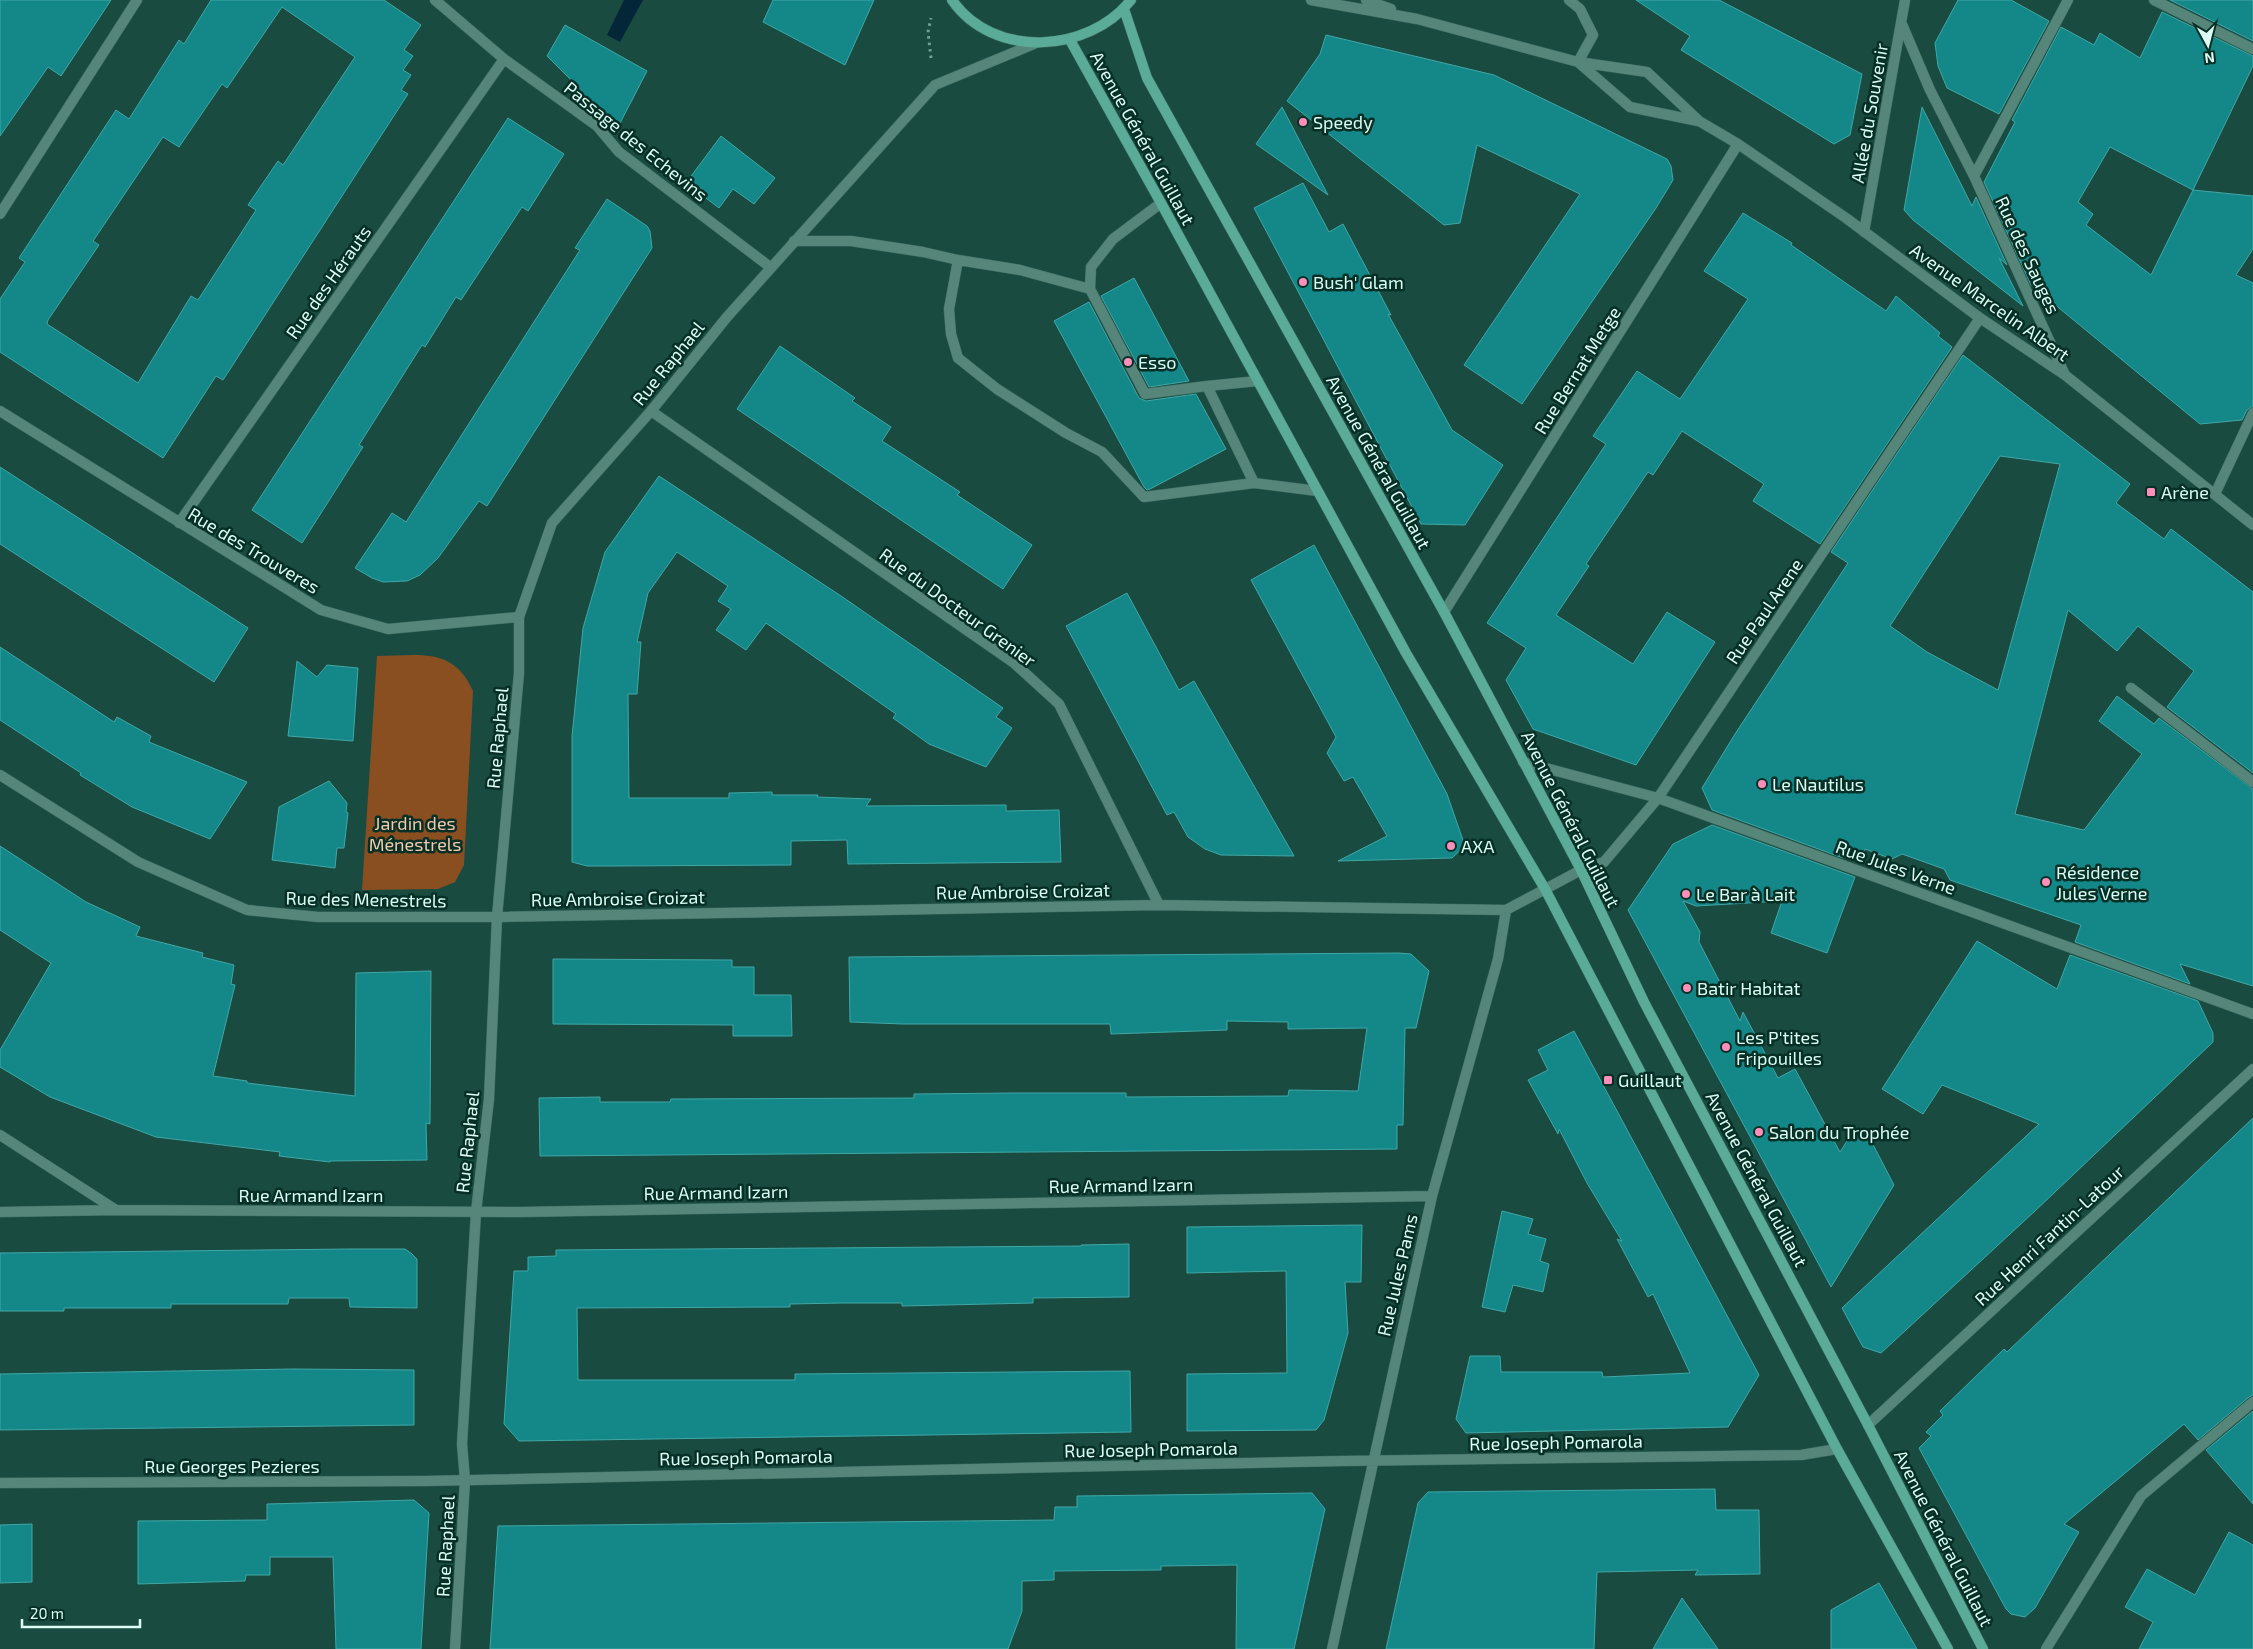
<svg xmlns="http://www.w3.org/2000/svg" width="2253" height="1649" viewBox="0 0 2253 1649" font-family="'Exo 2',sans-serif">
<rect width="100%" height="100%" fill="#1a4b40"/>
<path fill="#8a4f20" d="M377 656C419 656 453 646 473 691L464 865 455 882 438 889 362 890Z"/>
<path fill="#032638" d="M624 0H643L620 42 607 35Z"/>
<path fill="#148889" stroke="#40a7a7" fill-rule="evenodd" d="M0 0H111L61 76 48 67 0 136Z
M211 0H384L421 25 404 50 413 56 403 70 411 75 401 90 408 94 223 380 216 376 163 458 0 352V299L25 262 19 258 116 110 129 119 179 40 184 44ZM282 7 355 57 283 165 278 161 248 205 256 210 198 300 191 296 138 383 47 324 48 320 99 245 93 241 163 137 179 147 222 84 227 88Z
M773 0H874L845 65 763 22Z
M1636 0H1719L1862 74 1850 135 1834 144 1681 50 1690 36Z
M1958 0H2011L2049 21 1999 114 1947 88 1938 66 1935 43Z
M2170 0H2253V41Z
M2162 12 2253 56V66L2193 190 2110 147 2078 202 2093 214 2086 225 2151 275 2193 190 2253 196V249L2236 275 2253 283V406L2247 410 2242 420 2200 424 2031 285 1984 182 2015 122 2012 120 2061 27 2094 45 2100 33 2140 58Z
M565 25 647 71 616 131 599 118 572 87 575 84 547 56Z
M1326 35 1494 75 1667 159 1671 166 1673 180 1656 208 1522 404 1464 365 1580 194 1477 145 1460 223 1444 225 1287 101 1320 54Z
M1282 107 1328 195 1256 144Z
M1922 107 1972 206 1976 197 2007 265 1999 258 2023 306 1913 220 1904 210Z
M508 118 564 154 528 211 522 207 461 300 456 297 425 347 422 345 359 445 363 447 302 543 252 510Z
M721 136 775 178 754 204 733 189 719 208 686 183Z
M1303 183 1329 232 1343 224 1391 315 1388 314 1452 430 1503 465 1465 525 1421 524 1254 208Z
M607 199 647 226 650 231 652 248 487 506 479 501 438 558 420 575 407 581 383 582 372 578 355 568 392 513 406 522 580 250 575 248Z
M1743 213 1792 243 1791 245 1886 311 1896 296 1940 333 1938 336 1952 347 1820 544 1753 501 1764 484 1682 431 1653 475 1648 472 1586 564 1589 566 1556 615 1633 664 1667 612 1715 642 1636 765 1533 729 1506 680 1526 648 1487 623 1606 444 1593 436 1637 371 1680 399 1748 299 1704 271Z
M1134 278 1189 381 1149 387 1101 296Z
M1089 302 1139 398 1146 401 1196 394 1226 449 1150 489 1147 490 1144 487 1054 321Z
M780 346 855 398 852 401 891 427 882 441 960 492 957 495 1032 545 1003 589 737 409Z
M1963 355 2130 484 2116 503 2164 539 2171 529 2253 592V773L2167 707 2194 671 2138 626 2117 651 2068 610 2015 814 2084 830 2142 754 2099 721 2117 696 2154 724 2159 718 2253 789V986L2180 964 2190 984 2075 942 2081 925 1950 880 1944 869 1902 854 1892 859 1865 849 1863 854 1847 849 1843 858 1712 810 1702 788 1735 734 1848 563 1831 552ZM2000 456 2060 464 1998 690 1927 652 1890 626Z
M0 467 248 628 214 682 0 544Z
M659 476 841 596 1003 708 996 717 1012 728 986 767 929 744 893 718 896 714 766 623 746 650 716 630 731 609 718 601 728 586 677 552 648 593 637 642H641L637 694H628L629 798H729V793L772 792V795H818L817 797 871 799 866 806 1006 805V811L1059 810 1061 862 848 864 847 840 791 841V865L616 866H587L572 862V736L583 628 605 552Z
M1314 545 1447 794 1465 846 1452 858 1338 861 1387 836 1353 777 1344 781 1327 753 1336 737 1251 580Z
M1127 593 1179 690 1194 681 1294 856 1221 855 1205 849 1188 837 1174 812 1167 815 1066 626Z
M0 647 114 722 117 717 151 736 149 742 247 782 210 839 132 807 80 775 81 773 0 720Z
M297 661 317 677 327 665 358 668 353 741 288 736Z
M329 781 347 803 346 812 348 813 344 848H337L335 868 272 860 279 807Z
M1712 825 1855 877 1827 953 1771 933 1782 901 1696 906 1683 901 1700 932 1699 942 1740 1021 1743 1012 1778 1078 1795 1069 1840 1152 1847 1141 1866 1131 1894 1185 1831 1287 1628 910 1673 844Z
M0 846 86 902 140 927 136 936 203 953 202 957 234 965 231 984 235 985 213 1076 247 1081V1083L355 1096 356 973 431 971 430 1124 426 1123 427 1160 330 1161V1162L279 1156 280 1152 156 1137 50 1097 0 1067V1050L51 963 0 930Z
M1977 941 2057 989 2070 955 2198 1001 2213 1033V1042L2035 1211 1881 1353 1863 1347 1842 1308 2039 1124 1942 1085 1923 1114 1882 1089Z
M1399 953 1411 954 1429 971 1416 1028H1405L1403 1125H1397V1149L540 1156 539 1098 600 1097V1102H670L671 1099 914 1098V1094L1013 1093H1126V1097L1288 1096 1289 1090 1358 1091 1367 1028 1288 1029V1022L1227 1021V1030L1111 1034 1110 1024H903L850 1022 849 957Z
M553 959 732 960V967H754V995H791L792 1036H733V1025L553 1024Z
M1574 1031 1759 1375 1728 1427 1466 1433 1456 1419 1470 1356H1500L1501 1372H1602L1603 1377 1690 1373 1653 1294 1648 1297 1617 1239 1622 1241 1587 1183 1559 1129 1558 1134 1528 1080 1548 1070 1538 1050Z
M2253 1118V1395L2249 1397 2198 1440 2184 1424 2064 1524 2079 1532 2035 1608 2025 1617 2011 1614 2006 1609 1919 1448 1931 1436 1926 1432 1943 1415 1940 1411 2004 1349 2007 1352Z
M1502 1211 1533 1219 1528 1234 1546 1239 1540 1261 1549 1264 1543 1292 1513 1285 1505 1312 1482 1307Z
M1362 1225 1361 1282H1345L1348 1333 1324 1420 1316 1430 1187 1431V1374L1287 1373 1286 1271 1187 1273V1227Z
M1129 1244V1297L1033 1298V1303L902 1306V1303H844L790 1304V1307L577 1308 578 1380H795V1374L1130 1371 1131 1432 519 1441 504 1424 514 1271H528V1257L556 1256V1250L1081 1246V1245Z
M349 1249H405L412 1254 417 1259V1308L350 1307 349 1298H289L288 1304H171V1308H64V1311H0V1253Z
M293 1369 414 1370V1425L0 1430V1374Z
M2253 1411V1504L2206 1450Z
M1715 1489 1716 1510H1759L1760 1574 1695 1575 1698 1570 1597 1572 1594 1649H1386L1418 1503 1428 1492Z
M1312 1493 1325 1509 1294 1649H1236L1237 1565 1161 1566V1570L1054 1571V1580L1022 1581V1611L1008 1649H490L498 1526 1054 1520 1055 1507H1077V1496Z
M414 1500 429 1513 421 1649H336L333 1557H270V1575H246L245 1581 138 1584V1521L267 1520V1504Z
M32 1524V1582L0 1583V1525Z
M2229 1532 2253 1545V1649H2139L2153 1622 2125 1607 2147 1569 2195 1595Z
M1879 1583 1917 1649H1831V1610Z
M1682 1598 1718 1649H1653Z"/>
<g fill="none" stroke-linecap="round" stroke-linejoin="round">
<g stroke="#3d6b60" stroke-width="11">
<path id="service" d="M1161 203 1113 239 1091 267 1090 289 1145 394 1207 386 1254 483 1317 491
M794 241H851L923 252 958 260 1020 270 1090 289
M958 260 949 309 951 334 958 358 997 389 1066 433 1102 452 1144 497 1254 483
M1207 386 1258 381"/>
</g>
<g stroke="#3d6b60" stroke-width="11">
<path id="minor" d="M435 0 504 59 597 126 619 152 770 267
M1311 0 1417 19 1578 62 1647 72 1699 121 1738 144 1846 218 1980 318 2065 375 2253 525
M1366 0 1391 9
M1569 0 1580 9 1593 35 1578 62
M2154 0 2253 49
M1901 22 1930 90 1974 176 2065 375
M1578 62 1630 107 1698 121
M1974 176 2068 0
M0 214 137 0
M1864 232 1905 0
M0 411 321 610 388 629 519 617
M651 411 1014 663 1059 704 1159 905
M2215 494 2253 413
M179 523 504 59
M1444 612 1738 144
M2131 688 2253 782
M1523 762 1658 798 2253 1014
M0 775 138 862 247 910 318 917H497L1159 905 1506 910 1581 870 1604 862 1658 798 1980 318
M0 1135 116 1210
M0 1212 116 1210 520 1212 1432 1196
M1868 1425 2253 1069
M0 1483 425 1481 1342 1461 1801 1455 1837 1449
M1332 1649 1432 1196 1498 959 1506 910
M2046 1649 2141 1496 2253 1402"/>
</g>
<g stroke="#3d6b60" stroke-width="11">
<path id="tertiary" d="M455 1649 465 1480 462 1444 476 1212 489 1099 497 917 519 673V617L552 523 651 411 727 317 935 85 1034 44"/>
</g>
<g stroke="#3d6b60" stroke-width="11">
<path id="secondary" d="M952 0C993 59 1088 54 1131 0
M1124 9 1147 78 1444 612 1581 870 1644 1002 1868 1425 1983 1649
M1070 40 1161 203 1406 653 1545 889 1837 1449 1948 1649"/>
</g>
<path stroke="#759f94" stroke-width="3" stroke-dasharray="2.5 4" stroke-linecap="butt" d="M931 58 928 32 931 18"/>
<use href="#service" stroke="#558679" stroke-width="10"/>
<use href="#minor" stroke="#558679" stroke-width="10"/>
<use href="#tertiary" stroke="#558679" stroke-width="10"/>
<use href="#secondary" stroke="#5aac98" stroke-width="10"/>
</g>
<g fill="#ff8ebb" stroke="#062f26" stroke-width="2">
<circle cx="1303" cy="122" r="5"/>
<circle cx="1303" cy="282" r="5"/>
<circle cx="1128" cy="362" r="5"/>
<rect x="2146" y="487" width="10" height="10" rx="2.5"/>
<circle cx="1762" cy="784" r="5"/>
<circle cx="1451" cy="846" r="5"/>
<circle cx="2046" cy="882" r="5"/>
<circle cx="1686" cy="894" r="5"/>
<circle cx="1687" cy="988" r="5"/>
<circle cx="1726" cy="1047" r="5"/>
<rect x="1603" y="1075" width="10" height="10" rx="2.5"/>
<circle cx="1759" cy="1132" r="5"/>
</g>
<g text-anchor="middle" dominant-baseline="central" stroke-width="5" stroke-linejoin="round" paint-order="stroke">
<g font-size="18" fill="#dbfdf3" stroke="#062f26">
<text transform="translate(1869 113) rotate(-80)">Allée du Souvenir</text>
<text transform="translate(1143 138) rotate(61)">Avenue Général Guillaut</text>
<text transform="translate(636 141) rotate(39)">Passage des Echevins</text>
<text transform="translate(2028 255) rotate(65)">Rue des Sauges</text>
<text transform="translate(328 282) rotate(-55)">Rue des Hérauts</text>
<text transform="translate(1990 302) rotate(35)">Avenue Marcelin Albert</text>
<text transform="translate(668 363) rotate(-51)">Rue Raphael</text>
<text transform="translate(1577 370) rotate(-58)">Rue Bernat Metge</text>
<text transform="translate(1379 462) rotate(61)">Avenue Général Guillaut</text>
<text transform="translate(254 550) rotate(31)">Rue des Trouveres</text>
<text transform="translate(958 607) rotate(36)">Rue du Docteur Grenier</text>
<text transform="translate(1764 611) rotate(-56)">Rue Paul Arene</text>
<text transform="translate(497 738) rotate(-85)">Rue Raphael</text>
<text transform="translate(1571 819) rotate(63)">Avenue Général Guillaut</text>
<text transform="translate(1896 867) rotate(20)">Rue Jules Verne</text>
<text transform="translate(1023 891) rotate(-1)">Rue Ambroise Croizat</text>
<text transform="translate(618 898) rotate(-1)">Rue Ambroise Croizat</text>
<text transform="translate(366 899) rotate(1)">Rue des Menestrels</text>
<text transform="translate(467 1142) rotate(-84)">Rue Raphael</text>
<text transform="translate(1757 1179) rotate(62)">Avenue Général Guillaut</text>
<text transform="translate(1121 1185) rotate(-1)">Rue Armand Izarn</text>
<text transform="translate(716 1192) rotate(-1)">Rue Armand Izarn</text>
<text x="311" y="1195">Rue Armand Izarn</text>
<text transform="translate(2049 1235) rotate(-43)">Rue Henri Fantin-Latour</text>
<text transform="translate(1397 1275) rotate(-77)">Rue Jules Pams</text>
<text transform="translate(1556 1442) rotate(-1)">Rue Joseph Pomarola</text>
<text transform="translate(1151 1449) rotate(-1)">Rue Joseph Pomarola</text>
<text transform="translate(746 1457) rotate(-1)">Rue Joseph Pomarola</text>
<text x="232" y="1466">Rue Georges Pezieres</text>
<text transform="translate(1944 1538) rotate(63)">Avenue Général Guillaut</text>
<text transform="translate(445 1546) rotate(-87)">Rue Raphael</text>
</g>
<g font-size="18" fill="#dbfdf3" stroke="#062f26" text-anchor="start">
<text x="1313" y="122">Speedy</text>
<text x="1313" y="282">Bush' Glam</text>
<text x="1138" y="362">Esso</text>
<text x="2161" y="492">Arène</text>
<text x="1772" y="784">Le Nautilus</text>
<text x="1461" y="846">AXA</text>
<text x="2056" y="872">Résidence<tspan x="2056" dy="21">Jules Verne</tspan></text>
<text x="1696" y="894">Le Bar à Lait</text>
<text x="1697" y="988">Batir Habitat</text>
<text x="1736" y="1037">Les P'tites<tspan x="1736" dy="21">Fripouilles</tspan></text>
<text x="1618" y="1080">Guillaut</text>
<text x="1769" y="1132">Salon du Trophée</text>
</g>
<g font-size="18" fill="#f4c8ab" stroke="#062f26">
<text x="415" y="823">Jardin des<tspan x="415" dy="21">Ménestrels</tspan></text>
</g>
</g>
<g transform="translate(2208 45) rotate(173)" stroke="#062f26" stroke-width="4" paint-order="stroke">
<path d="M0-4L9 19L0 12L-9 19Z" fill="#dbfdf3"/>
<text y="-8" font-size="14" font-weight="bold" text-anchor="middle" fill="#dbfdf3">N</text>
</g>
<path d="M22 1619v8h118v-8" fill="none" stroke="#dbfdf3" stroke-width="2.5"/>
<text x="30" y="1619" font-size="15" fill="#dbfdf3" stroke="#062f26" stroke-width="4" paint-order="stroke">20 m</text>
</svg>
